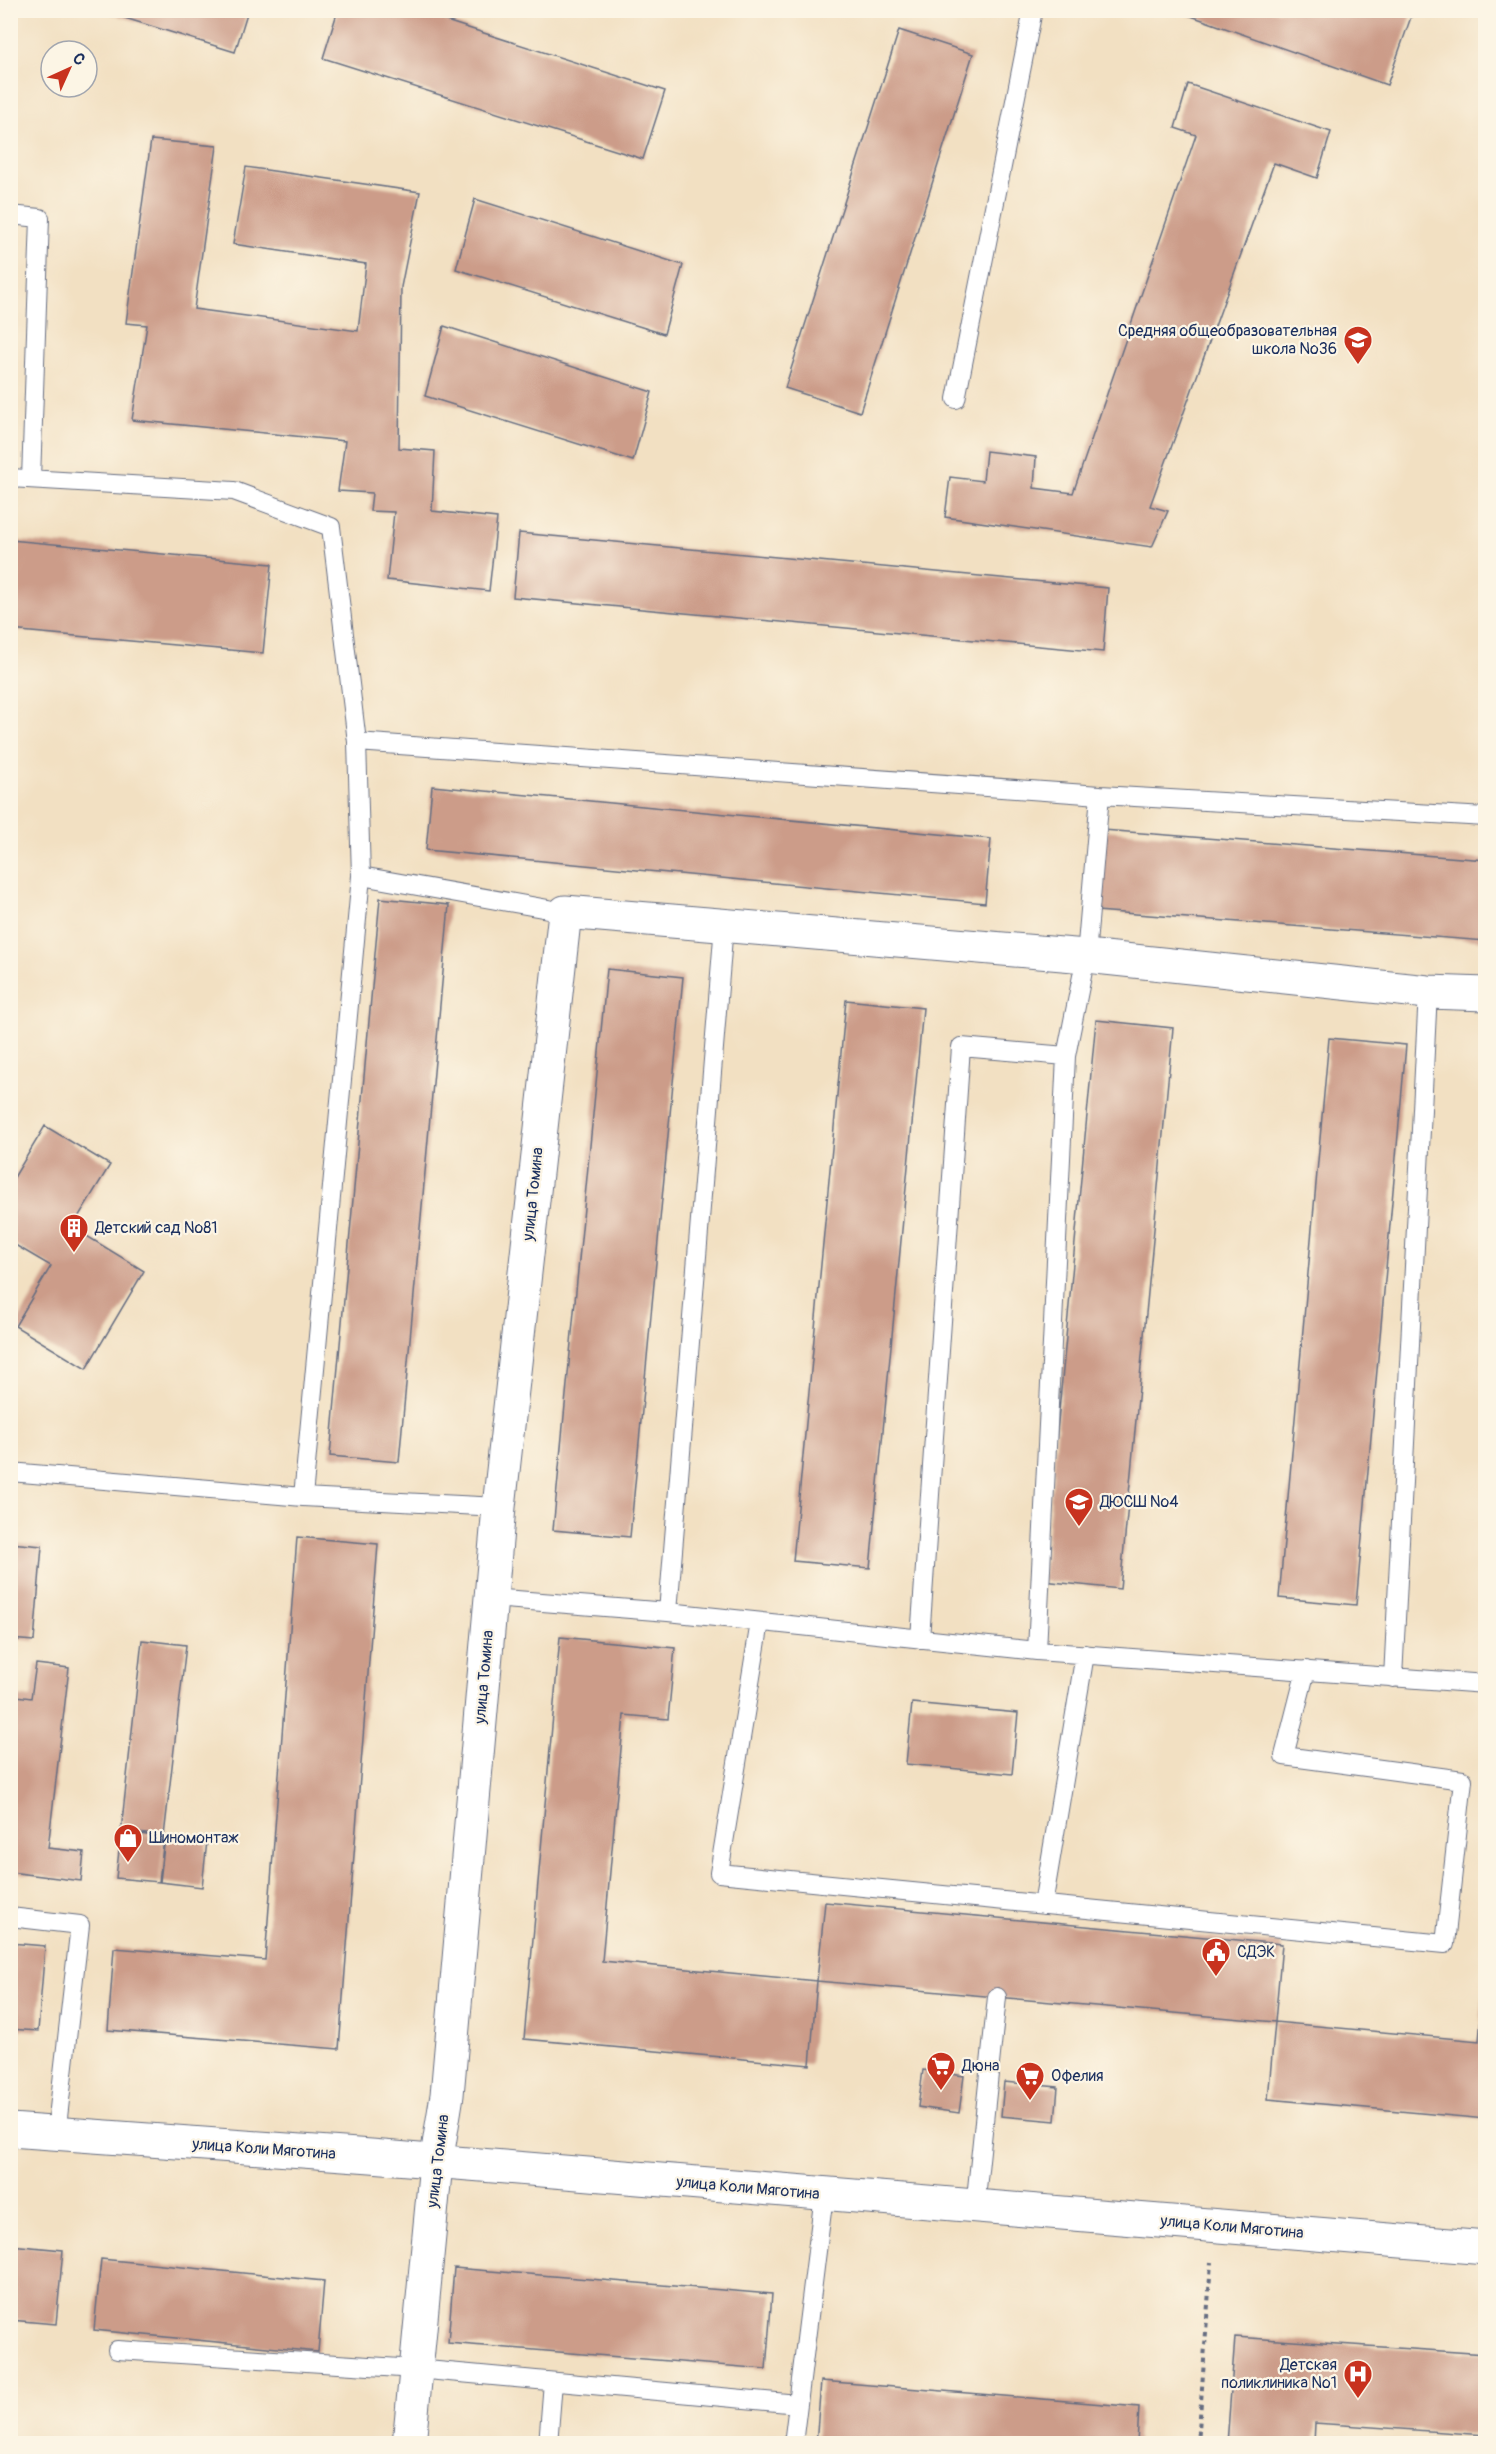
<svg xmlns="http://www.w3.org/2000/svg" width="1496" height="2454" viewBox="0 0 1496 2454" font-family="Pangolin,sans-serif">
<rect width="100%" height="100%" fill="#fcf5e5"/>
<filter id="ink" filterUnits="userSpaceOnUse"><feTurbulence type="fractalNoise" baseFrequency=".0167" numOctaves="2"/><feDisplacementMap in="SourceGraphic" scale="12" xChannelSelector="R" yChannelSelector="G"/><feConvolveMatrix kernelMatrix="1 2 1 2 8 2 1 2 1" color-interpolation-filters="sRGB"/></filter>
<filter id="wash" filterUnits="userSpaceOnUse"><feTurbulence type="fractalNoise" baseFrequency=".008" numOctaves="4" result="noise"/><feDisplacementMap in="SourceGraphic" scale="24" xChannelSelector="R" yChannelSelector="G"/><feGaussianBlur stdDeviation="1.35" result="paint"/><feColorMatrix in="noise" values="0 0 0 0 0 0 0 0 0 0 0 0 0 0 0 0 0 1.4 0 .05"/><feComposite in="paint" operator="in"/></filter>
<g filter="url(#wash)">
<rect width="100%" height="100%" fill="#f2e0c2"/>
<g id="blocks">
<path fill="#cc9c89" d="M99 10H248L235 52Z
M338 10H412L665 91 643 159 323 58Z
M1392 10 1411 17 1387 85 1177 11Z
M899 30 973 54 860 412 785 388Z
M1188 84 1331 132 1317 178 1274 163 1150 506 1168 511 1152 547 945 517 950 477 983 481 986 451 1036 457 1034 488 1073 493 1196 135 1175 128Z
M151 140 217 146 194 309 358 331 366 264 233 244 246 167 420 192 401 287 399 448 435 451 432 511 497 518 489 591 387 580 394 512 370 511 372 493 338 491 345 441 132 420 147 325 126 323Z
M475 199 683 265 664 334 456 269Z
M444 326 652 392 633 461 425 396Z
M519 533 1108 588 1103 652 513 597Z
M10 540 272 564 263 653 10 630Z
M432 786 991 839 985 903 426 850Z
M1103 830 1486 860V941L1097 911Z
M380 898 449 905 399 1462 330 1456Z
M607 969 683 977 630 1537 553 1530Z
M846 1000 923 1008 870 1568 793 1561Z
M1096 1020 1173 1028 1120 1589 1043 1581Z
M1329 1038 1406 1045 1356 1605 1279 1598Z
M45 1126 110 1165 72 1227 144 1271 86 1369 15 1326 51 1266 10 1242V1184Z
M297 1537 378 1544 339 2049 108 2030 114 1948 265 1960Z
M10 1543 42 1546 34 1641 10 1639Z
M560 1637 675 1648 668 1719 624 1715 602 1961 817 1981 825 1902 1282 1944 1275 2022 817 1981 810 2065 524 2039Z
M142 1640 186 1645 164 1836 121 1831Z
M36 1664 69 1668 48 1848 84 1852 81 1881 10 1872V1695L31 1698Z
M912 1703 1018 1713 1012 1774 906 1764Z
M121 1832 164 1837 159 1882 116 1878Z
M165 1837 207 1841 202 1887 160 1882Z
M10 1943 45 1946 38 2031 10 2029Z
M1484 1982 1486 2119 1268 2099 1275 2022 1479 2041Z
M923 2070 964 2076 959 2113 918 2107Z
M1004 2082 1058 2087 1055 2121 1001 2116Z
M10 2245 63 2250 56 2324 10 2320Z
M101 2259 324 2281 318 2352 94 2330Z
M454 2268 772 2294 766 2369 448 2343Z
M1235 2337 1486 2354V2435L1315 2423 1314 2444H1227Z
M821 2381 1139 2407 1137 2444H816Z"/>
</g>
</g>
<g filter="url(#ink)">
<use href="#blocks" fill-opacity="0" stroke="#666d81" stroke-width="1.5"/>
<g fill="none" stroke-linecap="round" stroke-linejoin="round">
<g stroke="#666d81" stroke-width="20">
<path id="lane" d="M10 215 40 218 31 479
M956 399 1033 10
M10 478 234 491 331 527 357 742 361 876 565 912
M357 742 1100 795 1486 817
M361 876 303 1497 499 1507
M10 1472 303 1497
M491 1598 668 1612 1037 1651 1486 1684
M668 1612 724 925
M760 1622 719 1873 1445 1944 1463 1780 1284 1756 1306 1670
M920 1639 961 1047 1066 1056
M1037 1651 1066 1056 1086 956 1100 795
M1393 1678 1428 992
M1043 1905 1085 1654
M10 1917 80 1925 56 2135
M975 2208 997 1997
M117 2350 416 2369 798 2404
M548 2444 553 2382
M793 2444 824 2195"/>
</g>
<g stroke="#666d81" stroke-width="35">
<path id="street" d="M436 2163 447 2095 499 1507 565 912 1086 956 1428 992 1486 994"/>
</g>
<g stroke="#666d81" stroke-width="35">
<path id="secondary" d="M409 2444 436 2163"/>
</g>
<g stroke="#666d81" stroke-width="35">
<path id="primary" d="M10 2130 371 2156 1486 2248"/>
</g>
<path stroke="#666d81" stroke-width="4" stroke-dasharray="4.5 4.5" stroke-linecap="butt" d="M1198 2444 1211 2262"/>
<use href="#lane" stroke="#fff" stroke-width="18"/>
<use href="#street" stroke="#fff" stroke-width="33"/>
<use href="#secondary" stroke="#fff" stroke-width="33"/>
<use href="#primary" stroke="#fff" stroke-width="33"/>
</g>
</g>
<defs>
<g id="school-pin" transform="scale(1.5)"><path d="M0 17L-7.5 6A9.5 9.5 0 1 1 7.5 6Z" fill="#c8321e" stroke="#fcf5e5"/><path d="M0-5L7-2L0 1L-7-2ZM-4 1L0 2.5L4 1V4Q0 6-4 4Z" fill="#fff"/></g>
<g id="building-pin" transform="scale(1.5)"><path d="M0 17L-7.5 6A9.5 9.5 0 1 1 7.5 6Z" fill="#c8321e" stroke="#fcf5e5"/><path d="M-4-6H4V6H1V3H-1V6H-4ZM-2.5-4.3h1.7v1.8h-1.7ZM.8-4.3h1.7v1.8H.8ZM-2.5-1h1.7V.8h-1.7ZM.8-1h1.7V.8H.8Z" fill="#fff"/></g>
<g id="shop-pin" transform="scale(1.5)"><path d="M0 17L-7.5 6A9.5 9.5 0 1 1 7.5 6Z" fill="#c8321e" stroke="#fcf5e5"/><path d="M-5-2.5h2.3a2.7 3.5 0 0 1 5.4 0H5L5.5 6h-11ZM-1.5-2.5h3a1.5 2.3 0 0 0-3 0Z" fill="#fff"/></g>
<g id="civic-pin" transform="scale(1.5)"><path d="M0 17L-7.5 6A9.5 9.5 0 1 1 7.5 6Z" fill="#c8321e" stroke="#fcf5e5"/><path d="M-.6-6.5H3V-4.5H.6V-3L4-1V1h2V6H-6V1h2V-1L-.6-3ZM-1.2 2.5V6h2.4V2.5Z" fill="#fff"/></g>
<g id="supermarket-pin" transform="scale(1.5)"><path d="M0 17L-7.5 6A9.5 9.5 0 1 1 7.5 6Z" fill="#c8321e" stroke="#fcf5e5"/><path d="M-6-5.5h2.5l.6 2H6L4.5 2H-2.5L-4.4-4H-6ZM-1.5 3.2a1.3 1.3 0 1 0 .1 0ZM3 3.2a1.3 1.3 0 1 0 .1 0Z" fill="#fff"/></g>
<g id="hospital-pin" transform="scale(1.5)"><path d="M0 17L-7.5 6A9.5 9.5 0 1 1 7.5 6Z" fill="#c8321e" stroke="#fcf5e5"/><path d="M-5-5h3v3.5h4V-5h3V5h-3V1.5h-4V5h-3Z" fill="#fff"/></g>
</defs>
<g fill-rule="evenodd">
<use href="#school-pin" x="1358" y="340"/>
<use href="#building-pin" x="74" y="1228"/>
<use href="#school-pin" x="1079" y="1502"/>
<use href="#shop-pin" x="128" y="1838"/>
<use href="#civic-pin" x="1216" y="1952"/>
<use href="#supermarket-pin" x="941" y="2066"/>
<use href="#supermarket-pin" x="1030" y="2076"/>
<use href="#hospital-pin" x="1358" y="2374"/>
</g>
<g text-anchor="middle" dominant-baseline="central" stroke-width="4.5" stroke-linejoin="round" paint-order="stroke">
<g font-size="16" fill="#1b2f5e" stroke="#fcf5e5" text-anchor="start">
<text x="1337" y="331" text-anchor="end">Средняя общеобразовательная<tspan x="1337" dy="18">школа №36</tspan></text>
<text x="95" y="1228">Детский сад №81</text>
<text x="1100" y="1502">ДЮСШ №4</text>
<text x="149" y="1838">Шиномонтаж</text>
<text x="1237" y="1952">СДЭК</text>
<text x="962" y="2066">Дюна</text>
<text x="1051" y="2076">Офелия</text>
<text x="1337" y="2365" text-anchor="end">Детская<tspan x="1337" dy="18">поликлиника №1</tspan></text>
</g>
<g font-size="16" fill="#1b2f5e" stroke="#fcf5e5">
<text transform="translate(533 1194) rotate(-84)">улица Томина</text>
<text transform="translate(484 1677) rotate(-85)">улица Томина</text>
<text transform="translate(264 2149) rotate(4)">улица Коли Мяготина</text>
<text transform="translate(438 2161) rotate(-83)">улица Томина</text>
<text transform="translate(748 2188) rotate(5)">улица Коли Мяготина</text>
<text transform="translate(1232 2227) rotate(5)">улица Коли Мяготина</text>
</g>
</g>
<rect width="1496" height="2454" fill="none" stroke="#fcf5e5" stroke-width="36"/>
<g transform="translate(69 69) rotate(45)"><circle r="28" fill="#fcf5e5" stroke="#a2a6af" stroke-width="1.5"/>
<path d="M0-4.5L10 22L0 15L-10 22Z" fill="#c8321e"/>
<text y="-9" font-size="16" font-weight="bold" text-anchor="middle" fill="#1b2f5e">С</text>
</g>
</svg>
